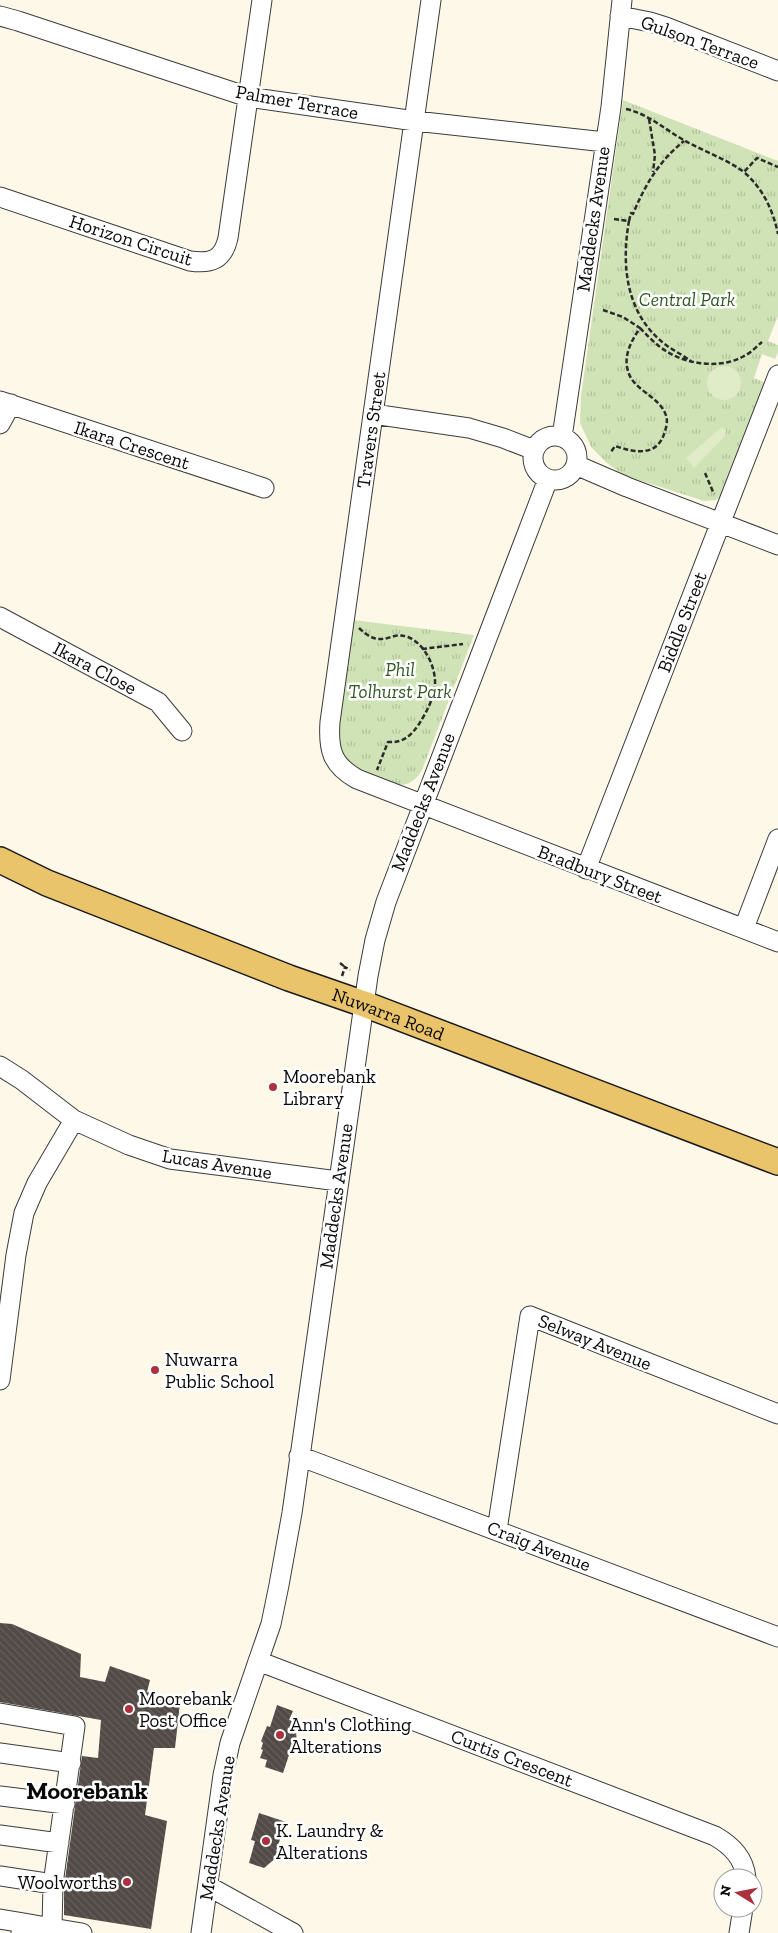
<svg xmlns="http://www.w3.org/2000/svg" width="778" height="1933" viewBox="0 0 778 1933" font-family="'Zilla Slab',serif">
<defs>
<pattern id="park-tufts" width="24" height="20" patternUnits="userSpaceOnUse" patternTransform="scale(1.25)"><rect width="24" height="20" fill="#d0e3b6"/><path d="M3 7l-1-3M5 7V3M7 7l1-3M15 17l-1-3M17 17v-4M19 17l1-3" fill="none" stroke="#b1c19b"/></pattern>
<pattern id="building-back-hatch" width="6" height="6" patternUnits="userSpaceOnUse" patternTransform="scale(1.25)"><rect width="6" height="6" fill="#514a47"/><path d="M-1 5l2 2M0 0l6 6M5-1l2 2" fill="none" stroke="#655f5d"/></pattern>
</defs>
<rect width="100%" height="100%" fill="#fdf8e8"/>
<path fill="url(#park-tufts)" d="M623 100 778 161V316L768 341 778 345V352L775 359 762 354 754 378 766 383 726 492 716 500 704 501 623 475 607 463 591 447 580 423 581 396Z
M353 620 474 635 422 770C414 784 403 788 387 783 370 776 345 766 340 746 336 734 341 717 342 704 346 676 350 648 353 620Z"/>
<path fill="#e0ebc7" d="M707 383a17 17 0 1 1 34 0a17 17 0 1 1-34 0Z
M722 427 726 430 725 436 694 468 686 458Z"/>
<path fill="url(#building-back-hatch)" d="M0 1623 12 1624 81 1654 80 1677 105 1682 110 1666 150 1680 147 1692 180 1703 175 1748H154L145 1815 167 1821 151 1929 64 1915V1887L82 1756 98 1758 101 1720 0 1702Z
M277 1705 293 1711 289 1720 295 1722 297 1742 295 1750 291 1749 283 1773 265 1767 267 1760 260 1758 263 1750 261 1749 263 1743 261 1741 267 1726 270 1727Z
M259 1813 286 1822 276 1851 283 1852 264 1868 249 1863 255 1841 251 1840Z"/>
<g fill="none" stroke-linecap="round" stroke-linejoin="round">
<g stroke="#3c3c3c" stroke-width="21">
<path id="minor" d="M431 0 330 722C328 750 332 765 357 779L778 942
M0 16 18 21 248 97 415 121 605 142
M620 16 650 22 666 27 778 71
M0 197 190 261C211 264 223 260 228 238L262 0
M0 401 264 488
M373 414 469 428 503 438 534 450
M0 424 11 404
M533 458a22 22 0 1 1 44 0a22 22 0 1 1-44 0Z
M562 437 611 107 622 0
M576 465 627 487 778 545
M0 617 158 702 182 731
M586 869 778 375
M744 928 778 839
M0 1066 22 1080 74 1120 129 1145 170 1159 338 1181
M0 1380 16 1255 24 1213 37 1183 74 1120
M299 1456 778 1637
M497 1530 530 1316 778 1414
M258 1661 715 1836C732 1846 744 1858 746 1878
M0 1713 75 1726 53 1884 52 1928 82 1933
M0 1753 71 1763
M0 1796 65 1804
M0 1835 59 1843
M0 1876 53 1884
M208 1886 293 1933
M0 1919 24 1923
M21 1933 24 1923 52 1928
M201 1933 223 1775 230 1743 271 1624 279 1585 292 1513 368 976 375 940 386 902 548 479
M739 1933 743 1908"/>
</g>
<g stroke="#1a1a1a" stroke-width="28">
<g id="major">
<path id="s1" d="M0 860 47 883 289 978 364 1004 778 1162"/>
</g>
</g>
<path stroke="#2b2b2b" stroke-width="2.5" stroke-dasharray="5 2.5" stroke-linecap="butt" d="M626 109C648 114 663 128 682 139 702 151 725 158 744 172L757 158 778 167
M649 119 655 155 653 172
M745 173C763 189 773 210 778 234
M614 219 629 221C621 266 626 315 666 345 674 351 683 355 692 362
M629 221 631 213 633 214C645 185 659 161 684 141
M603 310 623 317 640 328C632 340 623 355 628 371 633 390 657 395 665 413 668 419 667 425 665 431 658 457 636 453 615 446L611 452
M640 328C648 336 656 345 666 351 687 365 722 369 744 356 751 353 757 346 762 342
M705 473 714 494
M359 628C383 651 389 630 408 637 425 644 436 667 435 685 434 698 426 713 419 724 411 736 403 743 388 742L377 770
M422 649 463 644
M340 963 345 967
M342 976 345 967 350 970"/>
<use href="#minor" stroke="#fff" stroke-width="19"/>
<use href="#major" stroke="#eac46b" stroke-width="25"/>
</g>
<g fill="#aa313d" stroke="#fff" stroke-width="2">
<circle cx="273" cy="1087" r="5"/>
<circle cx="155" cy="1370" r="5"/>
<circle cx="129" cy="1709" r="5"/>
<circle cx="280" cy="1735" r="5"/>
<circle cx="266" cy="1841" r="5"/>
<circle cx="127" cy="1882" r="5"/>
</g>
<g text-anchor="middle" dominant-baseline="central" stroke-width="5" stroke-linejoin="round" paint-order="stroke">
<g font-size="19" fill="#090909" stroke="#fff">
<text transform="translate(700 42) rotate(20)">Gulson Terrace</text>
<text transform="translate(297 102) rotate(10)">Palmer Terrace</text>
<text transform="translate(593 219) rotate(-82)">Maddecks Avenue</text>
<text transform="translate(131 240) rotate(18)">Horizon Circuit</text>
<text transform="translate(371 430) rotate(-82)">Travers Street</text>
<text transform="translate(132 445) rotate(18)">Ikara Crescent</text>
<text transform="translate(682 622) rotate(-69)">Biddle Street</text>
<text transform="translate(95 668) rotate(28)">Ikara Close</text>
<text transform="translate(423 802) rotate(-69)">Maddecks Avenue</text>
<text transform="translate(600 874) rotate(21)">Bradbury Street</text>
<text stroke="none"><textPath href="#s1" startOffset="418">Nuwarra Road</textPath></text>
<text transform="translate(217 1164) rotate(9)">Lucas Avenue</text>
<text transform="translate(336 1196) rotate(-82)">Maddecks Avenue</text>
<text transform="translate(595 1342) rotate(22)">Selway Avenue</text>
<text transform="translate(539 1546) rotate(21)">Craig Avenue</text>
<text transform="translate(512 1758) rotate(21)">Curtis Crescent</text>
<text transform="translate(217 1828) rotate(-81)">Maddecks Avenue</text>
</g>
<g font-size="19" font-style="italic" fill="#305922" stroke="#fff">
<text x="687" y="299">Central Park</text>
<text x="400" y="669">Phil<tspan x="400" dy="22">Tolhurst Park</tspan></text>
</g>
<g font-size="19" fill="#090909" stroke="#fff" text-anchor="start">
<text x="283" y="1076">Moorebank<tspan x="283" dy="22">Library</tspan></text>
<text x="165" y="1359">Nuwarra<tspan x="165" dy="22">Public School</tspan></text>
<text x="139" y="1698">Moorebank<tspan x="139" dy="22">Post Office</tspan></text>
<text x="290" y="1724">Ann's Clothing<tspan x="290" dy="22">Alterations</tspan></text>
<text x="276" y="1830">K. Laundry &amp;<tspan x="276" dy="22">Alterations</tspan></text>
<text x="117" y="1882" text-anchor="end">Woolworths</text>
</g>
<g font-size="24" font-weight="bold" fill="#090909" stroke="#fff">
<text x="87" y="1790">Moorebank</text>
</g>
</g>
<g transform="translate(738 1893) rotate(280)"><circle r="24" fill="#ffffff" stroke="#9d9d9d"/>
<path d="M0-4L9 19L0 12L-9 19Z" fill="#aa313d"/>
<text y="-8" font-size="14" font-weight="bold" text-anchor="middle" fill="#090909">N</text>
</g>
</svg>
